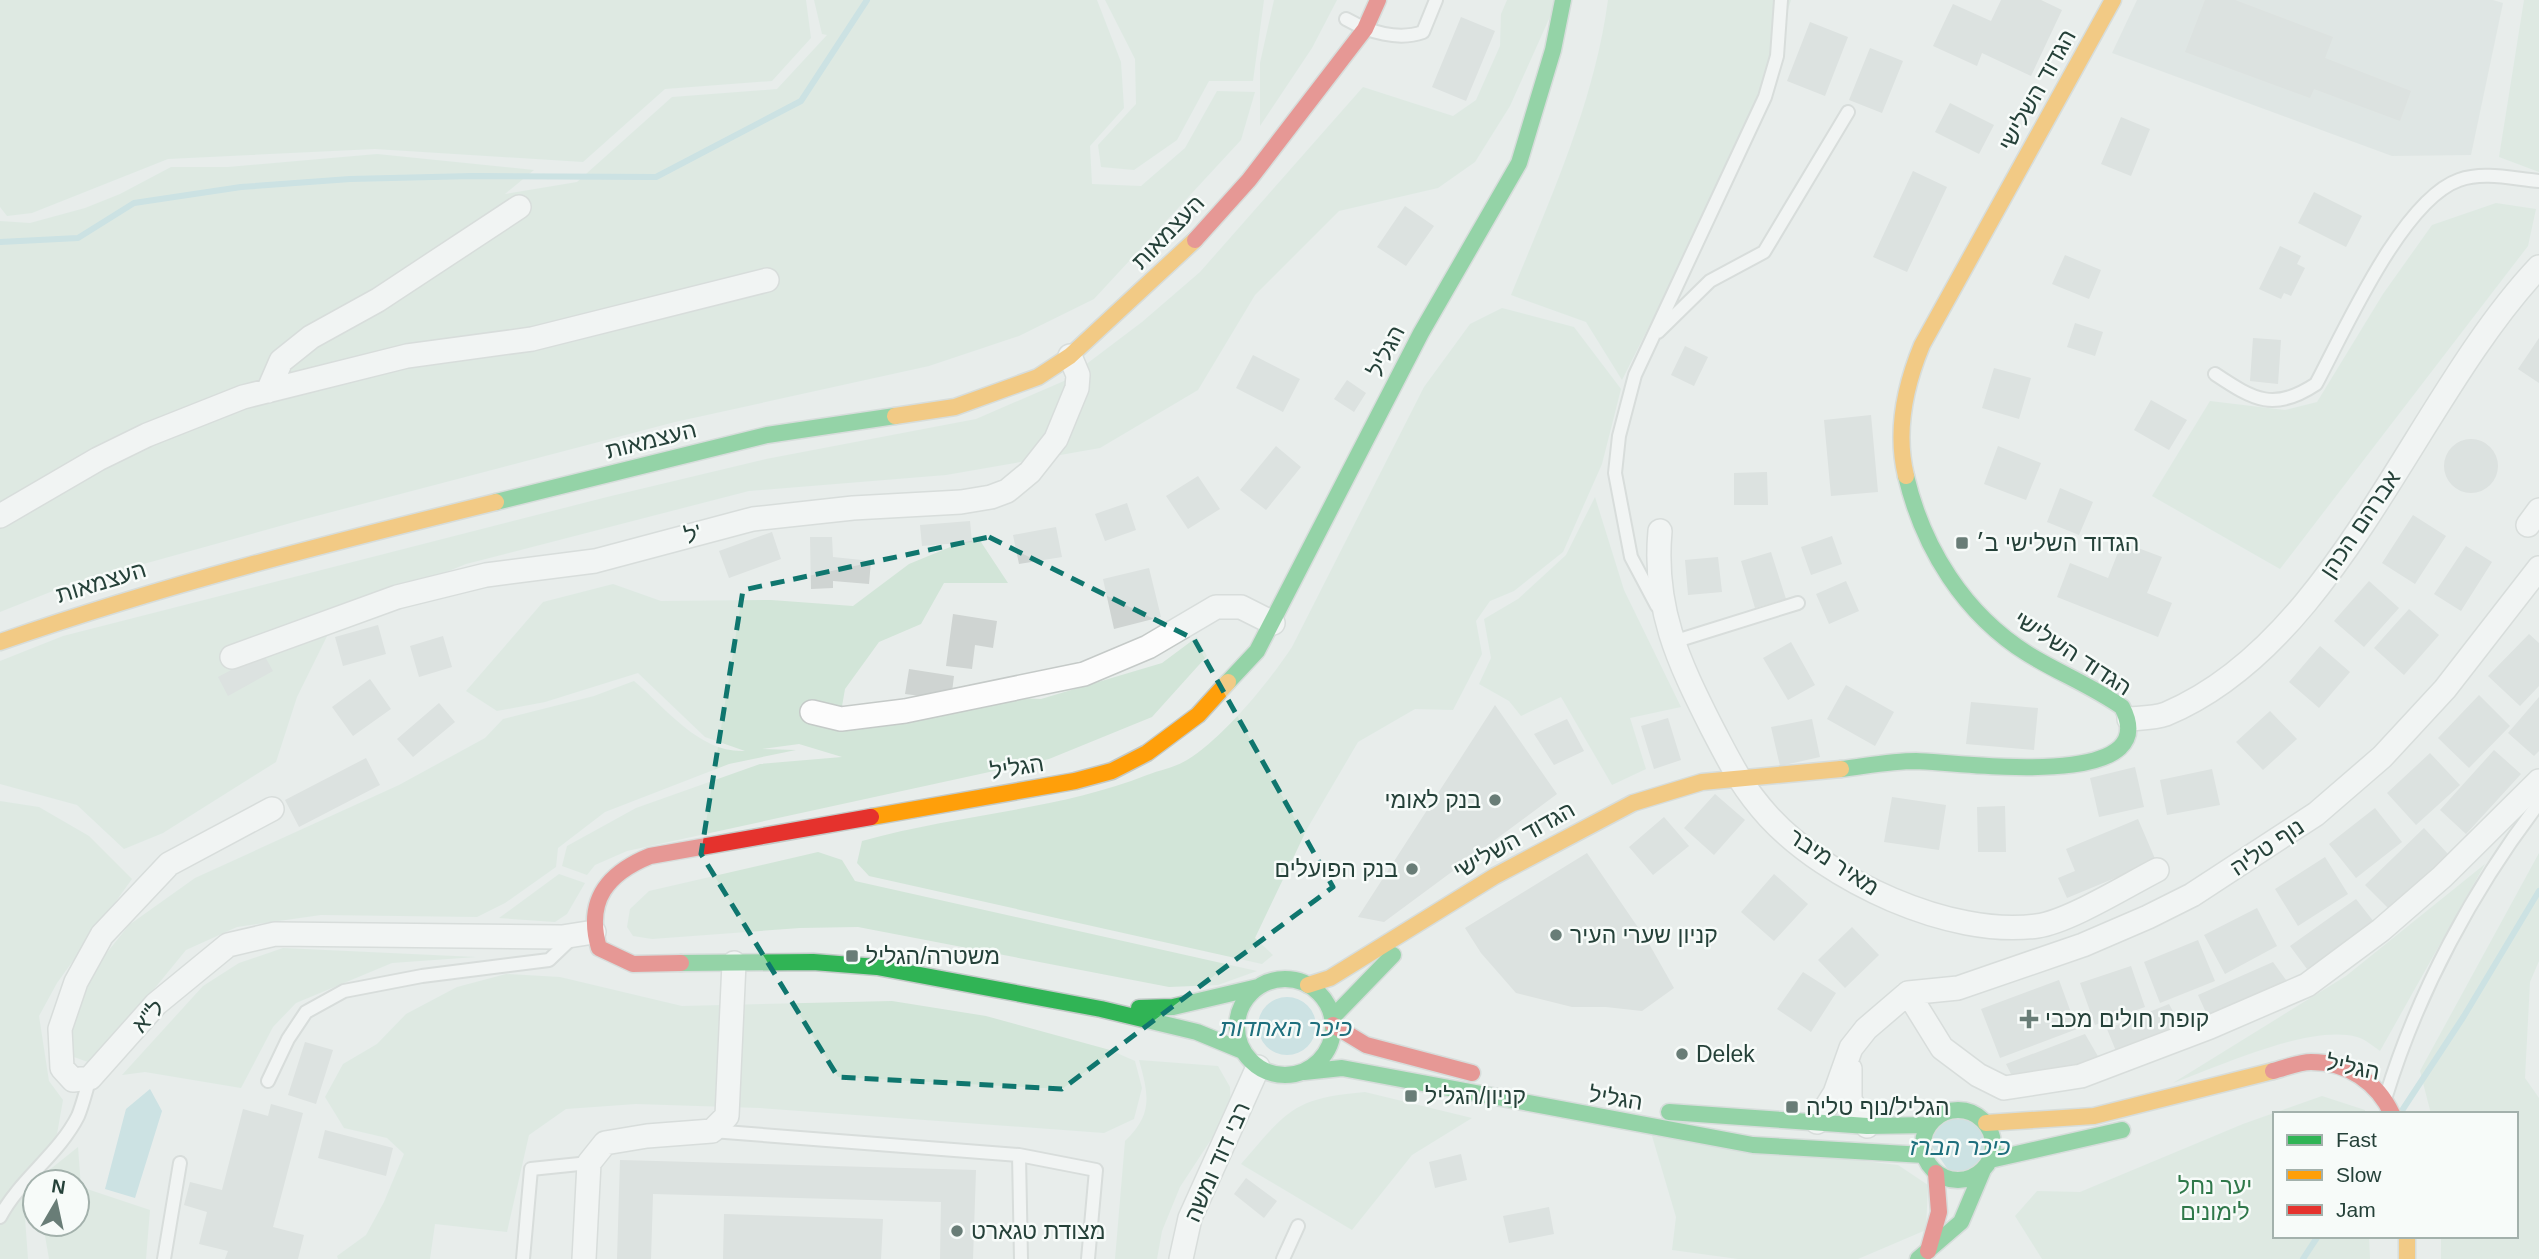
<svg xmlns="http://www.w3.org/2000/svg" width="2539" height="1259" viewBox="0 0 2539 1259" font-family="Helvetica,'Noto Sans Hebrew',sans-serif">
<rect width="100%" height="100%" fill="#e8edeb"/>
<path fill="#d6dedb" d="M2137 0H2493L2503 3 2471 155 2392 156 2112 53Z"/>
<path fill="#d2e5d8" d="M0 0H806L811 38 772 81 665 89 583 162 375 149 168 159 32 213 7 216 0 207Z
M814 0H1097L1121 62 1124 108 1090 146 1092 184 1141 186 1185 148 1217 91 1255 92 1241 140 1094 299 1019 336 929 366 675 422 305 519 68 585 0 612V221L30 223 85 208 120 194 171 167H228L377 154 534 170 505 194 577 182 672 97 777 89 827 35 822 34Z
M1105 0H1264L1253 81H1209L1177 140 1134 170 1101 167 1098 145 1136 104 1135 59Z
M1274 0H1337L1312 48 1260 126V63Z
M1507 0H1554L1553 10 1510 106 1475 162 1438 188 1339 211 1255 295 1198 390 1100 448 946 475 749 491 466 564 337 616 297 697 276 762 163 833 124 849 77 805 0 784V661L63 636 607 497 766 459 976 419 1064 381 1142 322 1200 272 1363 87 1453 116 1476 100 1500 46 1501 14Z
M1608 0H1791L1752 122 1622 380 1586 322 1511 295C1550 199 1594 104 1608 0Z
M2524 0H2539V172L2499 157Z
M2496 203 2536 209 2528 246 2280 569 2152 496 2210 401 2285 410 2317 402 2383 294 2432 225Z
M1502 308 1574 327 1621 389 1602 464 1563 552 1514 591 1490 601 1476 621 1482 654 1453 710 1415 709 1358 742 1307 829 1255 938 1273 955 1262 964 869 876 857 863 862 841C956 814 1056 811 1147 775 1160 770 1176 767 1187 760 1223 738 1269 682 1292 647L1424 387 1470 324Z
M1595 497 1624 590 1681 707 1630 718 1646 769 1612 785 1561 697 1521 716 1509 701 1479 684 1491 658 1484 619 1518 599 1566 555Z
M977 536 1008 583H944L921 624 879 642 845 689 841 712 991 697 1041 699 1162 663 1197 637 1207 656 1152 717 1049 759 627 851 595 865 587 875 562 866 567 846 636 808 760 764 842 757 799 744 762 749 796 750 729 764 605 812 558 848 556 867 505 903 477 917 321 915 237 927 186 950 114 1038 88 1062 71 1056V1027L97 965 129 925 195 878 399 785 485 738 503 719 594 696 634 681C667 709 699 753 745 751L705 737 638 673 545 702 497 711 466 691 543 602 613 584 661 601 771 600 853 606 909 564Z
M0 801 39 807 89 836 132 879 57 983 39 1016 49 1081 63 1100 57 1134 23 1190 28 1259H0Z
M818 852 842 860 855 881 1257 971 1218 985 1169 987 858 927 800 928 652 939 633 936 627 927 630 909 649 891Z
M2539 853V961L2530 982 2525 1078 2539 1098V1259H2441V1236H2516V1114H2431L2420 1071Z
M2485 864 2380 1051C2373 1046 2365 1039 2357 1037 2309 1024 2220 1066 2173 1083L2346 976Z
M559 874 585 883 567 914 555 922 499 918Z
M283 948 476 957 392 963 296 1003 273 1027 241 1088 145 1072 122 1075 203 986 239 963Z
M506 974 560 977 682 1006 892 1001 986 1016 1110 1050 1135 1061 1142 1088 1134 1119 1104 1133 760 1108 636 1104 566 1109 529 1135 507 1232 435 1224 430 1259H338L337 1256 366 1235 384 1202 404 1154 387 1138 344 1128 325 1097 343 1064 377 1044 406 1014 457 987Z
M1139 1060 1218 1066 1230 1087 1231 1109 1180 1187 1162 1231 1157 1259H1115L1125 1141C1153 1114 1149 1096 1139 1060Z
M1365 1092 1472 1118 1412 1155 1352 1230 1241 1164C1287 1111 1293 1098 1365 1092Z
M2322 1096 2365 1110V1114H2275V1236H2369L2370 1259H2042L2015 1216 2037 1191 2080 1192 2243 1124Z
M1652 1136 1898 1165 1928 1185 1926 1230 1858 1259H1738L1672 1250 1676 1217Z
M78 1147 81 1187 150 1210 146 1259H49L43 1224H77V1182H46L48 1171Z"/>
<path fill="#aad4da" d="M1258 1026a29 29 0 1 1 58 0a29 29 0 1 1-58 0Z
M150 1089 162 1111 135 1198 105 1189 126 1109Z
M1963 1117C1980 1122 1989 1134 1988 1152L1970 1173 1951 1174 1931 1145C1934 1128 1945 1118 1963 1117Z"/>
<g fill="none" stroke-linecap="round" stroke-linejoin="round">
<path stroke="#aad4da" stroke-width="6" d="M0 242 78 238 134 203 241 187 350 179 473 176 656 177 801 101 867 0
M2403 1109 2464 1016 2539 891
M2303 1259 2318 1236"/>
</g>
<path fill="#cfd4d2" d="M2001 0H2041L2062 10 2031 76 1982 53 1977 66 1933 46 1953 4 1991 21Z
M2205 0H2235L2333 37 2325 58 2411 91 2400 121 2314 89 2310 98 2185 52Z
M1461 17 1495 31 1466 101 1432 87Z
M1810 22 1848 37 1825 96 1787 81Z
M1870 48 1903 61 1882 113 1849 100Z
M1950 103 1994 125 1979 154 1935 132Z
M2121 117 2150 129 2131 176 2101 164Z
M1913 171 1947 187 1907 272 1873 257Z
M2314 192 2362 216 2346 247 2298 223Z
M1405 206 1434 226 1406 266 1377 247Z
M2280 246 2301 256 2297 264 2305 268 2291 296 2284 293 2281 299 2259 289Z
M2065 255 2101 270 2089 299 2052 284Z
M2075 323 2103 332 2095 356 2067 347Z
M2253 338 2281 340 2278 384 2250 381Z
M2539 338V383L2518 369Z
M1685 346 1708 357 1694 386 1671 375Z
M1253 355 1300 379 1283 412 1236 388Z
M1994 368 2031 378 2019 419 1982 408Z
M1347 380 1366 393 1354 412 1334 399Z
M2151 400 2187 420 2169 450 2134 430Z
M1871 415 1878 492 1831 496 1824 420Z
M2444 466a27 27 0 1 1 54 0a27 27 0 1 1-54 0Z
M1276 446 1301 467 1266 510 1240 490Z
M1998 446 2041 463 2026 500 1984 484Z
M1767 472 1768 505H1734V473Z
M1198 476 1220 509 1188 529 1166 496Z
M2060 488 2093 502 2079 535 2047 522Z
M1127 503 1136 530 1105 541 1095 514Z
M2413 515 2446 536 2415 584 2382 563Z
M970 521 972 542 922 546 920 525Z
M1056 527 1062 557 1019 564 1013 535Z
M772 532 781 559 729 578 719 551Z
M1832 536 1842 564 1811 575 1801 547Z
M810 537H832L833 557 871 561 869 584 833 581V588L811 589Z
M2122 542 2162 557 2147 593 2172 603 2158 637 2057 597 2070 563 2108 578Z
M2466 546 2492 562 2461 611 2434 594Z
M1771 552 1786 599 1755 608 1741 561Z
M1718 557 1722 592 1688 595 1685 560Z
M1149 568 1161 617 1114 629 1103 579Z
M1846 581 1859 611 1829 624 1816 594Z
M2369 581 2399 608 2364 647 2334 621Z
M2409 609 2439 635 2404 675 2374 648Z
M953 614 997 621 993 648 975 645 972 669 946 666Z
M378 625 386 654 343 666 335 637Z
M2529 634 2539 643V686L2520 706 2488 676Z
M443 636 452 667 419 677 410 646Z
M1791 642 1815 685 1788 700 1763 658Z
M2320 646 2350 672 2319 708 2289 682Z
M263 653 273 671 228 696 218 677Z
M909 669 954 676 951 700 905 694Z
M370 679 391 709 353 736 332 707Z
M1846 685 1894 712 1875 746 1827 719Z
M2479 695 2510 726 2469 768 2438 738Z
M2539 697V751L2534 756 2508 733Z
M1971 702 2038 708 2034 750 1966 744Z
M439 703 455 722 413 757 397 739Z
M1495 705 1557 794 1384 922 1358 917Z
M2270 711 2297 739 2263 770 2236 742Z
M1668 718 1681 760 1654 769 1641 726Z
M1567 719 1584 751 1554 765 1534 734Z
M1812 719 1820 757 1780 766 1771 727Z
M2494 750 2521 774 2466 834 2440 810Z
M2430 753 2460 785 2416 825 2387 793Z
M366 758 380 785 299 827 285 800Z
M2135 767 2144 807 2099 817 2090 778Z
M2212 769 2220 805 2167 815 2160 780Z
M1715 794 1745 820 1714 855 1684 828Z
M1892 797 1946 805 1939 850 1884 842Z
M2005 806 2006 852H1978L1977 807Z
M2375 808 2402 842 2356 878 2329 844Z
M1664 817 1689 846 1653 875 1629 847Z
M2138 819 2156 861 2067 898 2058 878 2075 871 2066 849Z
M2424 828 2448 854 2390 910 2365 885Z
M1587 853 1648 942 1674 988 1642 1011 1606 1007H1572L1516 993 1481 953 1465 928Z
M2325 857 2348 894 2298 926 2275 889Z
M1774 874 1808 904 1774 941 1741 912Z
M2356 899 2374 922 2307 969 2290 946Z
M2257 908 2277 946 2225 974 2204 935Z
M1852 927 1879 955 1845 988 1818 960Z
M2198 940 2215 981 2160 1003 2144 962Z
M2273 962 2286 980 2209 1019 2198 995Z
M2131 966 2145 1007 2095 1025 2080 983Z
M1803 972 1836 993 1811 1032 1777 1009Z
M2059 980 2077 1029 2000 1058 1981 1009Z
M2169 1004 2184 1032 2118 1056 2107 1029Z
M2085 1034 2099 1058 2015 1082 2006 1064Z
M305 1042 333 1050 316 1104 288 1095Z
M271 1104 303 1113 273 1227 304 1235 298 1259H225L228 1251 199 1244 207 1212 184 1205 190 1182 222 1190 243 1109 268 1116Z
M325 1130 393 1148 386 1176 318 1158Z
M1461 1154 1467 1180 1435 1188 1429 1162Z
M620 1160 976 1170 973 1259H940L941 1202 653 1194 651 1259H617Z
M1246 1178 1277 1201 1264 1218 1234 1194Z
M1549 1207 1554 1234 1509 1243 1503 1216Z
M724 1214 883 1219 881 1259H723Z"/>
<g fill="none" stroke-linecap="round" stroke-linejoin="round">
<g stroke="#c5cac8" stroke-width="16">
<path id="lane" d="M1346 19C1369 32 1398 41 1423 32L1436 0
M1658 332 1710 281 1764 252 1848 112
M2215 374C2254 400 2274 412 2316 384 2344 332 2402 200 2459 180 2484 171 2514 179 2539 181
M1657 606 1631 557 1615 473 1619 436 1635 375 1765 97 1777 56 1781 0
M1673 642 1798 603
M268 1081 288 1039 306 1012 344 991 422 976 549 960 571 939
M2386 1096C2418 992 2473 889 2539 803
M712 1131 1019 1155 1021 1259
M1019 1155 1096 1170 1088 1259
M0 1217C20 1179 59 1154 78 1116 83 1104 86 1090 90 1078
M164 1259 180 1163
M523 1259 531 1169 589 1163
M1283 1259 1298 1226"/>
</g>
<g stroke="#c5cac8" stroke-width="26">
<path id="street" d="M268 391 281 361 311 337 378 300 519 207
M0 516 98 459 147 435 243 397 407 356 532 339 767 280
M2528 525 2539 510
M1660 531C1653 608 1678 661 1712 728 1731 764 1741 786 1769 817 1827 880 1950 938 2037 926 2068 922 2126 886 2157 870
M232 657 397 597 486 575 595 561 753 519 853 508 961 502 991 497 1007 491 1030 472 1056 439 1077 388 1078 375 1070 356
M812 712 841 719 905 711 1084 674 1148 647 1216 607H1241L1273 623
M2129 719C2141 718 2155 718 2166 714 2338 642 2415 398 2539 267
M272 809 169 864 102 935 76 982 60 1029 62 1068 73 1080 90 1078 156 1004 228 945 275 934 562 937 594 932
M1908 993 1942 1048 1978 1075 2004 1088 2081 1076 2210 1027 2307 985 2381 930 2442 877 2539 781
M1850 1069V1100L1867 1126
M1817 1122 1835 1093 1851 1048 1866 1029 1908 993 1958 988 2083 945 2148 917 2192 895 2316 814 2382 757 2445 689 2539 568
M584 1259 589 1163 605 1143 647 1136 712 1131 727 1116 734 963
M1181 1259 1190 1218 1258 1067"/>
</g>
<g stroke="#c3cac8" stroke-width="19">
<path id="fast" d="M496 502 767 435 895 416
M1228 682 1257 651 1421 333 1519 163 1553 50 1563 0
M1841 769C1866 766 1891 761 1916 761 1956 762 2167 793 2122 707 2092 686 2059 673 2028 654 1964 614 1923 548 1906 476
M681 963 813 962 877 967 1101 1009 1197 1032 1243 1051
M1237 1027a48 48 0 1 1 96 0a48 48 0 1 1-96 0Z
M1139 1008 1173 1007 1258 987
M1332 1018 1393 955
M1304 1072 1342 1068 1753 1145 1924 1155
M1923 1145a35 35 0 1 1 70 0a35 35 0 1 1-70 0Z
M1669 1112 1867 1126 1929 1125
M1990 1160 2122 1130
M1918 1259 1961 1222 1983 1170"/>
</g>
<g stroke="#c3cac8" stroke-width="19">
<path id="slow" d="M895 416 955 407 1038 377 1070 356 1195 240
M1906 476C1895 431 1905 386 1922 345L2113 0
M0 642C163 585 329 543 496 502
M871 817 1075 781 1112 771 1147 753 1198 715 1228 682
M1308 985 1330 978 1495 876 1633 803 1702 782 1841 769
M1986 1123 2094 1116 2273 1071
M2407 1236V1259"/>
</g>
<g stroke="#c3cac8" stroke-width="19">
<path id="jam" d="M1195 240 1249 180 1365 29 1378 0
M681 963 633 964 599 948C585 900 608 873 650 856L871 817
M1333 1025 1366 1045 1472 1073
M2273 1071C2285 1068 2299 1062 2311 1062 2348 1062 2377 1082 2392 1114
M1928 1251 1939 1212 1936 1173"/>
</g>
<use href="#lane" stroke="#fcfcfc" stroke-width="12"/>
<use href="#street" stroke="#fcfcfc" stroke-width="23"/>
<use href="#fast" stroke="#30b455" stroke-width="16"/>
<use href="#slow" stroke="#ff9f0a" stroke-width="16"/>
<use href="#jam" stroke="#e5322d" stroke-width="16"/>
</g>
<path d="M0 0H2539V1259H0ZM989 537 1194 639 1333 887 1062 1089 838 1077 701 854 743 590Z" fill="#e8edeb" fill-opacity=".55" fill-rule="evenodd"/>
<path fill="none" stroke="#0f766e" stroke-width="5" stroke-dasharray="14 9" stroke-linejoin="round" d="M989 537 1194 639 1333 887 1062 1089 838 1077 701 854 743 590Z"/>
<g fill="#697d77" stroke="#f7fbf9" stroke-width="2.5">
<rect x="1955" y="536" width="14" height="14" rx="3.5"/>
<circle cx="1495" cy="800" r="7"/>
<circle cx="1412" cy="869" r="7"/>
<circle cx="1556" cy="935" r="7"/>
<rect x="845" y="949" width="14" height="14" rx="3.5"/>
<path d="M2025.5 1008.5h7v7h7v7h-7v7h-7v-7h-7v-7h7z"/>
<circle cx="1682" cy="1054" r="7"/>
<rect x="1404" y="1089" width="14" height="14" rx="3.5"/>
<rect x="1785" y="1100" width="14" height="14" rx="3.5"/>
<circle cx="957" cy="1231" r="7"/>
</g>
<g text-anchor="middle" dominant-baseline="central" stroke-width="5" stroke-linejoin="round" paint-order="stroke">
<g font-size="23" fill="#254139" stroke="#f7fbf9">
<text transform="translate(2037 90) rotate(-61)">הגדוד השלישי</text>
<text transform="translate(1168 232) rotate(-46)">העצמאות</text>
<text transform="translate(1386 351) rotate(-63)">הגליל</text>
<text transform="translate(651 440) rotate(-14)">העצמאות</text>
<text transform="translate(2360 524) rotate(-56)">אברהם הכהן</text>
<text transform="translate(693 534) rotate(-16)">ל'</text>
<text transform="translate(101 582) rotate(-17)">העצמאות</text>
<text transform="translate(2073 653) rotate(33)">הגדוד השלישי</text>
<text transform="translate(1017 767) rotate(-9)">הגליל</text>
<text transform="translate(1514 840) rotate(-29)">הגדוד השלישי</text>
<text transform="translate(2267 847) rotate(-34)">נוף טליה</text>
<text transform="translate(1834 862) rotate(33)">מאיר מיבר</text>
<text transform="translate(148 1016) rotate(-47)">ל"א</text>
<text transform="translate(2353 1067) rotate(11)">הגליל</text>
<text transform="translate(1616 1098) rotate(9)">הגליל</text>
<text transform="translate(1217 1162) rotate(-66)">רבי דוד ומשה</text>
</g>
<g font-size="23" fill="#254139" stroke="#f7fbf9" text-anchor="start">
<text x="1976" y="543">הגדוד השלישי ב׳</text>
<text x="1481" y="800" text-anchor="end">בנק לאומי</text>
<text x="1398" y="869" text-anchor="end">בנק הפועלים</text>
<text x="1570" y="935">קניון שערי העיר</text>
<text x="866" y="956">משטרה/הגליל</text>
<text x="2045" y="1019">קופת חולים מכבי</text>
<text x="1696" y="1054">Delek</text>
<text x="1425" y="1096">קניון/הגליל</text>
<text x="1806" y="1107">הגליל/נוף טליה</text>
<text x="971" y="1231">מצודת טגארט</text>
</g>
<g font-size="23" fill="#2f784a" stroke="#f7fbf9">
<text x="2215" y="1186">יער נחל<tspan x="2215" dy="26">לימונים</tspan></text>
</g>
<g font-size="24" font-style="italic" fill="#1e6f7d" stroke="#f7fbf9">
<text x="1286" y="1027">כיכר האחדות</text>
<text x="1960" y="1146">כיכר הברז</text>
</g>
</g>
<rect x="2273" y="1112" width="245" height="126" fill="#f7fbf9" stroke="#a3b1ac" stroke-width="2"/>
<rect x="2287" y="1135" width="35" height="10" fill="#30b455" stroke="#a3b1ac" stroke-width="2"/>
<text x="2336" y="1147" font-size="21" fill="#254139">Fast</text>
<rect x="2287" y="1170" width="35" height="10" fill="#ff9f0a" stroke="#a3b1ac" stroke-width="2"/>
<text x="2336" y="1182" font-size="21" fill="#254139">Slow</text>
<rect x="2287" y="1205" width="35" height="10" fill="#e5322d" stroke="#a3b1ac" stroke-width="2"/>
<text x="2336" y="1217" font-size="21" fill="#254139">Jam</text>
<g transform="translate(56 1203) rotate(9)"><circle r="33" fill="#f7fbf9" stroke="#a3b1ac" stroke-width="2"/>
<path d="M0-5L12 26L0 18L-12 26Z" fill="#697d77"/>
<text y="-10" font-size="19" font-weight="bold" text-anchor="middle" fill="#254139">N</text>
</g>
</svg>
